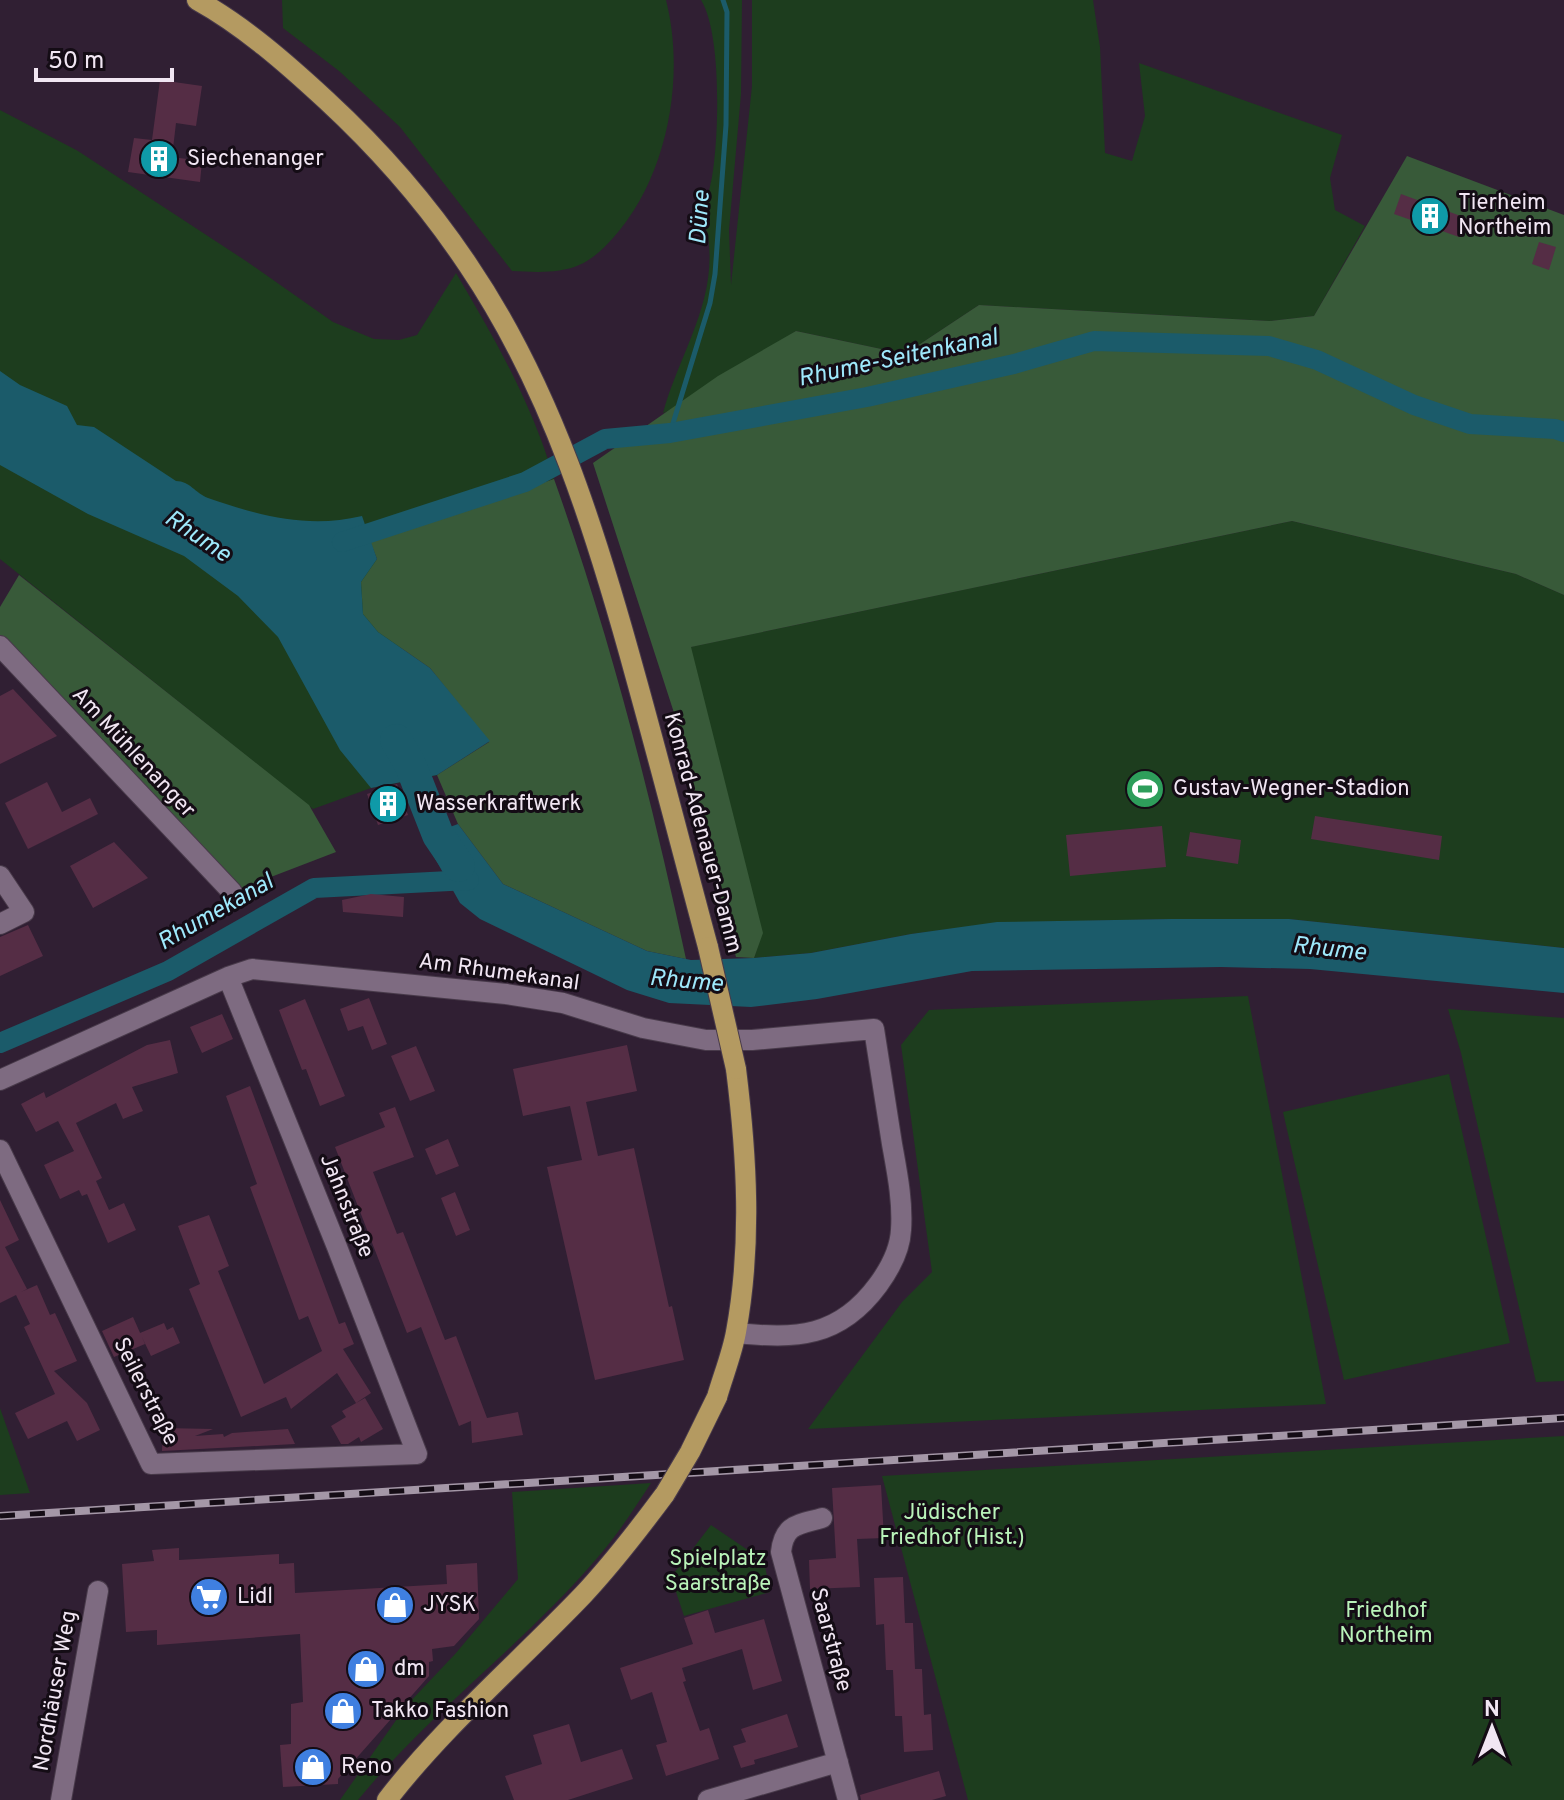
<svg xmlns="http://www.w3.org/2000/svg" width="1564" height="1800" viewBox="0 0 1564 1800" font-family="Overpass,sans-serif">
<rect width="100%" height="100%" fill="#301f33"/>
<path fill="#1d3d1e" d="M282 0H666C686 78 667 179 613 238 604 248 592 260 579 265 559 274 534 272 512 271L400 127 339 71 283 28Z
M701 0H742L741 94 729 230 731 285 752 86V0H1093L1100 47 1105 153 1132 161 1145 116 1139 63 1342 135 1330 178 1335 210 1365 226 1314 316 1269 321 979 305 905 354 796 331 683 407 663 413C680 351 720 298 707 231L698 224C704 209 709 193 712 177 719 137 722 34 701 0Z
M0 110 78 151 246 261 333 322 374 339 399 340 417 335 456 273C495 339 533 405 554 479L371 541 437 775 371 788 313 809 0 559Z
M1292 521 1516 574 1564 595V948L1289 919H1171L997 923 911 934 811 953 754 958 762 933 690 647Z
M1248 996 1326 1404 808 1429 902 1302 932 1272 901 1045 929 1010Z
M1448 1009 1564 1018V1381L1536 1382 1461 1053Z
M1449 1074 1510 1343 1344 1380 1283 1112Z
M0 1408 30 1493 0 1495Z
M1564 1436V1800H968L882 1476Z
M651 1483C634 1509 618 1534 598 1557 524 1644 430 1712 358 1800H340L406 1706 456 1653 518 1579 512 1492Z
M711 1525 764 1561 770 1592 684 1616 671 1577Z"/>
<path fill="#385a39" d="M1407 156 1564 215V595L1516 574 1292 521 691 647 763 933 754 958 736 957 677 722 593 463 718 376 796 331 905 354 979 305 1269 321 1314 316Z
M554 479C610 636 651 796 686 959L647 951 503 884 458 824 437 775 489 742 430 668 378 632 363 614 361 582 377 559 370 541Z
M19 575 309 805 336 852 232 892 0 646V607Z"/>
<path fill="#1b5b6a" d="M0 371 20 385 67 406 77 425 94 427 176 481C190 481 195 493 208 498 260 516 308 529 362 516L377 559 361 582 363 614 378 632 430 668 490 741 437 775 371 788 340 750 278 637 238 596 184 556 88 514 0 465Z
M458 824 503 884 647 951 691 960 754 958 811 953 911 934 997 922 1171 919H1289L1564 948V993L1310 969 1221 967 972 971 817 999 751 1007 669 1003 627 990 480 919 460 903 423 837Z"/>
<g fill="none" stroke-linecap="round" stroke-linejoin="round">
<path stroke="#1b5b6a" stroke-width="5" d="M670 433 710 303 715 274 726 125 727 12 723 0"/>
<path stroke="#1b5b6a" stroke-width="20" d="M342 542 525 482 605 439 670 433 867 397 1014 364 1094 341 1269 346 1317 360 1414 405 1470 424 1555 429 1564 432
M0 1043 168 971 314 888 469 880"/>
<path stroke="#1b5b6a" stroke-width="32" d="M396 740 410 764 438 835 459 866"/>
</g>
<path fill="#552d45" d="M160 80 202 86 196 126 176 123 172 157 202 161 200 182 128 172 134 138 152 140Z
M1401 194 1466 218 1459 237 1394 214Z
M1539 242 1556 247 1549 270 1532 264Z
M13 689 57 736 0 764V696Z
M47 782 62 812 90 798 98 814 28 849 5 803Z
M397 784 408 815 378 825 367 794Z
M1315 816 1442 836 1439 860 1311 839Z
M1162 826 1166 867 1070 876 1066 835Z
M1190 832 1241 840 1238 864 1186 856Z
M114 842 148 878 93 908 70 866Z
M371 894 404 897 403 917 343 912 342 900Z
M28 925 43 956 0 976V937Z
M369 998 387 1044 372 1050 363 1026 348 1031 340 1009Z
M305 999 345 1096 320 1106 306 1069 302 1070 279 1010Z
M222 1014 233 1039 202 1053 190 1027Z
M170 1040 178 1073 132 1087 143 1111 123 1119 116 1103 76 1123 102 1178 96 1181 109 1210 124 1203 136 1230 108 1243 87 1194 82 1196 79 1190 60 1199 44 1165 74 1151 58 1121 36 1132 21 1104 44 1092 46 1098 147 1045Z
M627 1045 637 1091 586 1102 598 1156 634 1148 669 1307 672 1306 684 1360 595 1380 547 1167 582 1160 570 1106 523 1116 513 1069Z
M416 1046 435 1091 410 1101 391 1056Z
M250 1086 327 1292 339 1324 345 1322 354 1344 343 1349 371 1393 356 1403 337 1373 291 1409 286 1397 241 1417 189 1289 200 1284 178 1226 209 1215 229 1266 218 1271 264 1384 322 1351 308 1316 299 1320 250 1187 257 1184 226 1096Z
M395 1107 414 1157 373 1172 397 1234 403 1232 445 1340 456 1336 487 1418 518 1412 523 1435 472 1443 471 1421 459 1426 421 1327 407 1333 335 1147 385 1127 379 1113Z
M448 1139 459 1166 436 1175 425 1149Z
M455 1192 470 1230 456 1236 441 1198Z
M0 1200 19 1240 5 1247 27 1289 21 1292 37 1285 50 1315 55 1313 77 1361 54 1371 87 1403 100 1430 77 1441 67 1421 28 1439 15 1413 55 1394 24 1327 30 1324 16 1295 0 1303Z
M133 1317 145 1344 114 1357 102 1331Z
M164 1323 167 1330 173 1327 180 1343 151 1356 140 1333Z
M365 1398 383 1429 361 1442 359 1437 348 1444H341L331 1426 346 1417 342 1411Z
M163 1428 213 1429 195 1436 223 1434 224 1437 232 1433 288 1429 295 1444 162 1451Z
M881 1485 884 1538 857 1539 860 1587 810 1589 809 1560 836 1558 832 1488Z
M179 1548V1560L279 1554V1564L294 1563 295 1593 447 1584 446 1565 477 1563 479 1619 454 1646 432 1649 433 1661 429 1662V1676L338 1779V1784L283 1787 280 1745 291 1744V1704L303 1702 300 1634 157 1645V1630L126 1632 122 1564 154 1561 152 1550Z
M903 1577 905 1623H913L915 1669H922L924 1715 931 1714 933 1750 904 1752 902 1716H895L893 1670H886L884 1624 876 1625 874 1578Z
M708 1610 715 1633 764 1619 782 1681 753 1690 742 1649 682 1668 686 1681 683 1682 700 1731 709 1728 719 1759 666 1776 656 1745 667 1742 652 1692 631 1700 620 1668 693 1644 684 1618Z
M787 1714 798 1747 754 1760 755 1764 741 1768 733 1746 746 1742 741 1729Z
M569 1724 581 1762 622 1749 633 1779 568 1800H514L505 1776 542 1764 533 1735Z
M939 1771 946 1796 932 1800H861L860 1795Z"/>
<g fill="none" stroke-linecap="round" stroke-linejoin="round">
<g stroke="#483a4a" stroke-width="22">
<path id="minor" d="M0 646 232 892
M0 876 24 912 0 924
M0 1080 228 977 252 969 506 994 563 1003 643 1028 706 1040H752L874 1029C880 1067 886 1106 892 1144 897 1172 903 1201 901 1230 900 1250 889 1270 878 1285 839 1338 796 1339 736 1333
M0 1150 151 1464 417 1454 337 1247 228 977
M822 1518C798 1525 784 1524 781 1552L848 1800
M61 1800 98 1591
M708 1800 838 1762"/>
</g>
<g stroke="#483a4a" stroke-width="22">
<path id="major" d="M197 0C244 26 287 64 326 100 379 149 428 205 468 265 552 389 597 535 636 678 661 768 684 858 708 947
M717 1397C723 1376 732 1354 736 1332 752 1245 747 1157 736 1069
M387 1800C444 1726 519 1662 583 1595 613 1563 639 1529 665 1494"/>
</g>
<use href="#minor" stroke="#7e6b81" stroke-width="20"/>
<use href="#major" stroke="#b49a61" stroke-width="20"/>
<g stroke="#a497a7" stroke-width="8">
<path id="rail" d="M0 1516 1564 1418"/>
</g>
<use href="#rail" stroke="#140c15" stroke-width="5" stroke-dasharray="15" stroke-linecap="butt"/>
<g stroke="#483a4a" stroke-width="22" stroke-linecap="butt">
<path id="major-bridge" d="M708 947 736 1069
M665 1494 690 1452 717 1397"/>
</g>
<use href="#major-bridge" stroke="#b49a61" stroke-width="20"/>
</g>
<defs>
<g id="building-disc" transform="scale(2)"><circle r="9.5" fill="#0f9aa8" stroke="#140c15"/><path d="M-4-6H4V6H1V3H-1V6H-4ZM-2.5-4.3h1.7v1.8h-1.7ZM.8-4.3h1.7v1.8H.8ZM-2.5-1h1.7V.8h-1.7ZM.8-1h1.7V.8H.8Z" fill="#fff"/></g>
<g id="stadium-disc" transform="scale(2)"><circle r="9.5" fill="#2e9e5b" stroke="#140c15"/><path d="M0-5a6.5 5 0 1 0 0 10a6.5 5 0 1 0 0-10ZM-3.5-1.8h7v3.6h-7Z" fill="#fff"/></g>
<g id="supermarket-disc" transform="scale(2)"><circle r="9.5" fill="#3f7fe0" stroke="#140c15"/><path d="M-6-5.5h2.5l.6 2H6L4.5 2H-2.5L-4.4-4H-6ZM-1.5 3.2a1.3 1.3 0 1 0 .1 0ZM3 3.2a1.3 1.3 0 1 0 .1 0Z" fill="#fff"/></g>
<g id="shop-disc" transform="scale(2)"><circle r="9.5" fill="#3f7fe0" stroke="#140c15"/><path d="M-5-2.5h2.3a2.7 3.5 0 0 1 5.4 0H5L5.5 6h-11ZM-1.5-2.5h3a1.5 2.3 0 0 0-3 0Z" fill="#fff"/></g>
</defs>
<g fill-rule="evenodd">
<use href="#building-disc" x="159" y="159"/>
<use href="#building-disc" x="1430" y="216"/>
<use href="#stadium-disc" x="1145" y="789"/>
<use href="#building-disc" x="388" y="804"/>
<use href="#supermarket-disc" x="209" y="1597"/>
<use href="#shop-disc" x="395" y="1605"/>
<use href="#shop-disc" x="366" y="1669"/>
<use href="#shop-disc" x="343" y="1711"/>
<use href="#shop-disc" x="313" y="1767"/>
</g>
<g text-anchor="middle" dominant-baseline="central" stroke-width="6" stroke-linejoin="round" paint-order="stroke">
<g font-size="22" fill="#f1e6f3" stroke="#140c15" text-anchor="start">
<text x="187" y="159">Siechenanger</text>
<text x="1458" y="203">Tierheim<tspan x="1458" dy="25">Northeim</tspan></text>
<text x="1173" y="789">Gustav-Wegner-Stadion</text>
<text x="416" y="804">Wasserkraftwerk</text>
<text x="237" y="1597">Lidl</text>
<text x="423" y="1605">JYSK</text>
<text x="394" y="1669">dm</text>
<text x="371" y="1711">Takko Fashion</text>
<text x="341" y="1767">Reno</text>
</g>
<g font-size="22" fill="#f1e6f3" stroke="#140c15">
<text transform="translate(133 753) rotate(47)">Am Mühlenanger</text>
<text transform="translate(702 833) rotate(75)">Konrad-Adenauer-Damm</text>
<text transform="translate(499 973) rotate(8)">Am Rhumekanal</text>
<text transform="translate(346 1206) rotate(68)">Jahnstraße</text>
<text transform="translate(145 1392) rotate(63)">Seilerstraße</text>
<text transform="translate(830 1640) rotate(75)">Saarstraße</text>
<text transform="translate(56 1691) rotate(-80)">Nordhäuser Weg</text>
</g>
<g font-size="22" fill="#b9f3b9" stroke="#140c15">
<text x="952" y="1513">Jüdischer<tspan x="952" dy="25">Friedhof (Hist.)</tspan></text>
<text x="718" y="1559">Spielplatz<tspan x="718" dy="25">Saarstraße</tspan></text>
<text x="1386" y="1611">Friedhof<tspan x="1386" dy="25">Northeim</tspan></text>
</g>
<g font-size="24" font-style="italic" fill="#9ee8fb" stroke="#140c15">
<text transform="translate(701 218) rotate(-86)">Düne</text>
<text transform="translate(898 359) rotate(-12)">Rhume-Seitenkanal</text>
<text transform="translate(197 537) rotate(34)">Rhume</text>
<text transform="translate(216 913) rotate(-30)">Rhumekanal</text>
<text transform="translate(1329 950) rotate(6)">Rhume</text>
<text transform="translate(686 982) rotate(5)">Rhume</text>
</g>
</g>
<g transform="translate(1492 1728)" stroke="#140c15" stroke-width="6" paint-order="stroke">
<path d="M0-6L14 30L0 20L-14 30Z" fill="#f1e6f3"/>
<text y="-12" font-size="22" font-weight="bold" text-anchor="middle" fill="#f1e6f3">N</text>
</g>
<path d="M36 68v12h136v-12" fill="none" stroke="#f1e6f3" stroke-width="4"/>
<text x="48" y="68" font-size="24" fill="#f1e6f3" stroke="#140c15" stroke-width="6" paint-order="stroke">50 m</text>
</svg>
